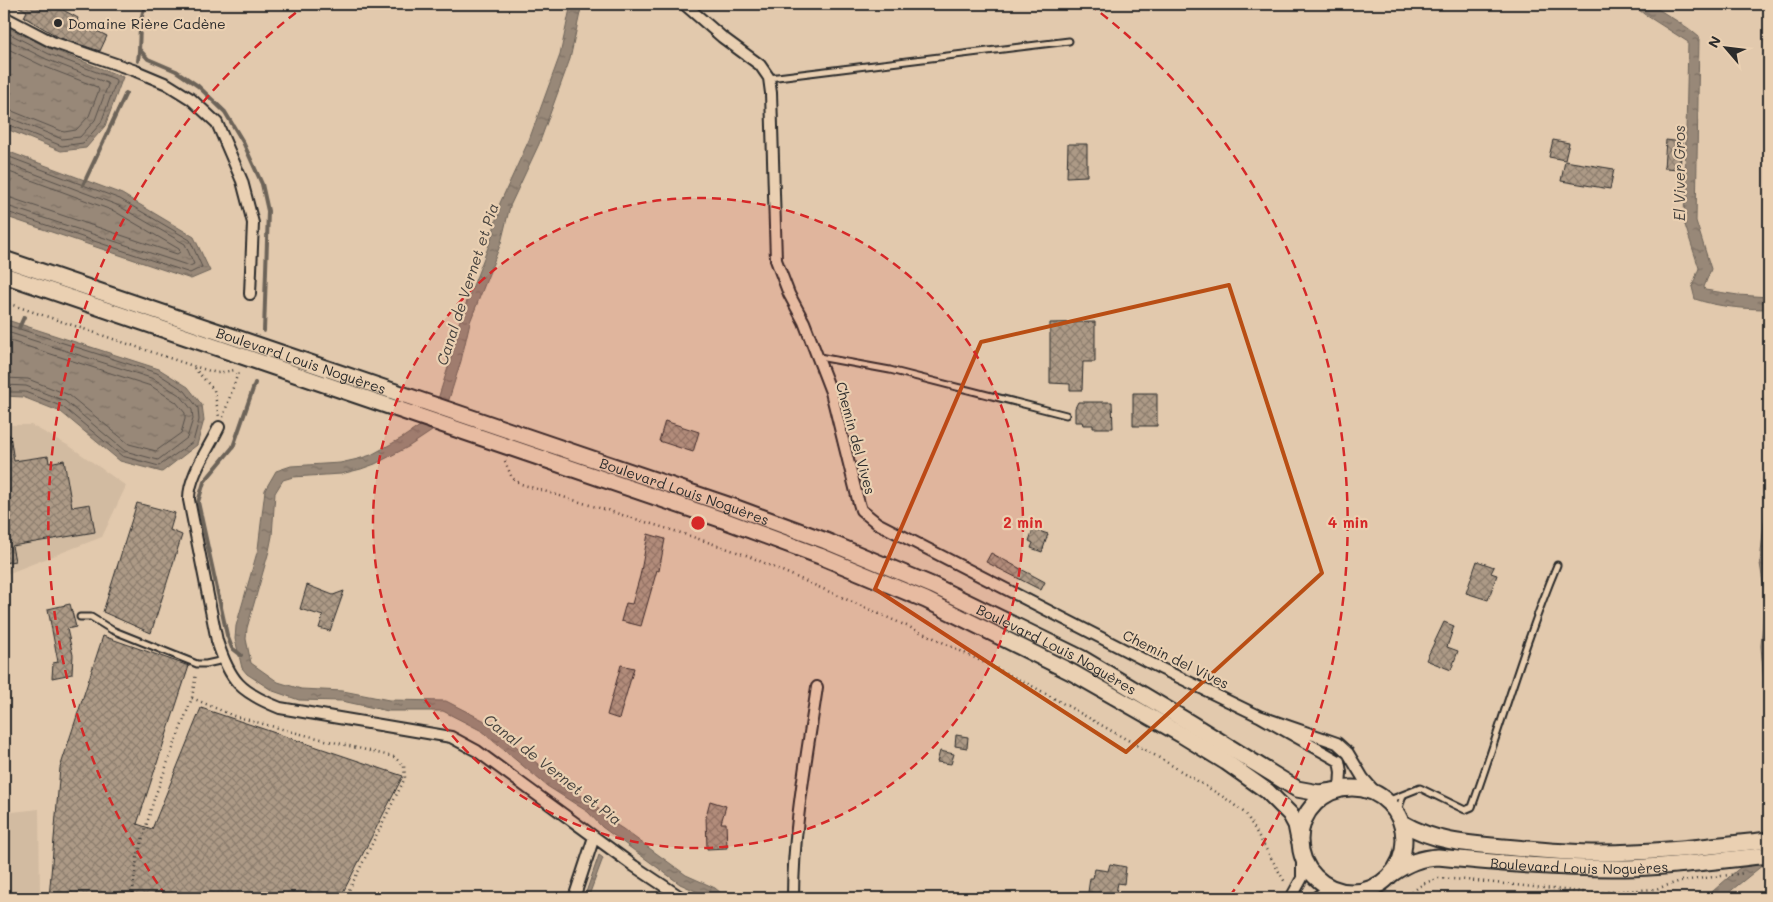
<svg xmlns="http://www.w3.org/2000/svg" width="1773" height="902" viewBox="0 0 1773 902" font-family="Mali,sans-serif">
<defs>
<pattern id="water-ripples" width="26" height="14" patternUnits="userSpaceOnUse" patternTransform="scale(1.25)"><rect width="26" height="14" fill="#988878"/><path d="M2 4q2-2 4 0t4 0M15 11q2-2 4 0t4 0" fill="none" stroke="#7c6f63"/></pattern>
<pattern id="building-cross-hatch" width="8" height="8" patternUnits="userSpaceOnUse" patternTransform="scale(1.25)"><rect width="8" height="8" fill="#ad9a86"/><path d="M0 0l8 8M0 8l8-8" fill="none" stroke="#8d7e6e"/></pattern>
</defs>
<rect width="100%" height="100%" fill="#e2c9ad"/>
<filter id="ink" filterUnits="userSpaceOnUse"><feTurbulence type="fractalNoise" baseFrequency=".02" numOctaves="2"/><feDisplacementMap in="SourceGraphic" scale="10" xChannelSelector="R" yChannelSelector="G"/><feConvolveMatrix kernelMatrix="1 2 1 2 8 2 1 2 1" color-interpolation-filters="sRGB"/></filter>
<g filter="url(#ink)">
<path fill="#d2bba1" d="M4 425H31L71 447 126 486 102 537 4 575Z
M39 809 40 898H4V813Z"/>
<path fill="url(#water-ripples)" stroke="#6c6359" d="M571 4H582L570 59 539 144 510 206 501 243 470 322 461 361 441 425 408 447 375 464 361 469 341 474 293 477 283 480 275 493 272 536 269 551 247 628 246 639 251 663 278 682 301 689 343 691 389 700 446 701 485 721 554 777 594 804 612 822 623 829 686 875 715 888 727 898H711L680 884 602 827 588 812 547 786 480 730 443 711H388L342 701 299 700 273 691 247 674 242 668 235 639 236 626 258 549 265 490 276 471 291 466 340 463 358 459 371 455 402 438 432 418 451 358 460 319 491 240 500 203 529 140 560 55Z
M1632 4H1650L1688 28 1699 37 1696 221 1711 269 1704 287 1705 290 1738 295 1769 297V309C1745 309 1718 307 1695 299L1692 287 1699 268 1684 222 1688 42 1644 14Z
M4 26 51 49 123 77 105 126 86 148 61 151 4 128Z
M4 150 122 194 194 237 210 271 191 279 4 216Z
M4 319 159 369 188 387 202 405 204 420 197 445 162 472 120 461 61 412 23 397 4 396Z
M1769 472V749L1761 646 1765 596 1760 563Z
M1769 809V860L1722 898H1705L1736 871 1762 851Z
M599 855 603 858 588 898H584Z"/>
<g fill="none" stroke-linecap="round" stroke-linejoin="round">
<path stroke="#57504a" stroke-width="1" d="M4 31 49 54 115 79 116 82 101 123 83 143 62 146 4 123
M4 38 46 59 107 83 108 85 95 120 80 137 62 139 10 118 4 117
M4 47 43 66 97 87 99 90 89 116 76 130 64 132 12 111 4 110
M4 155 120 199 190 240 202 267 190 273 4 211
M4 162 117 205 185 244 194 264 190 266 4 205
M4 170 114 211 179 249 180 252 177 254 11 198 4 197
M4 324 157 373 185 391 198 408 199 420 193 442 159 466 122 456 63 407 25 392H4
M4 331 154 379 181 396 192 410 193 419 187 438 158 460 125 451 65 401 26 386 4 385
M4 339 151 386 176 402 185 413V419L181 433 156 451 129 444 69 395 28 379 4 378
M1769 522 1765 563 1769 590
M1769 607 1766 646 1769 682"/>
<path stroke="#6c6359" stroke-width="4" d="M140 50 148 59 176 71 198 86 225 112 243 142 262 184 268 211 264 331
M138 61C141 41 137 23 146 4
M83 185 126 93
M19 328 24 317
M241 655 232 648 227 635 198 502 204 482 233 447 255 383"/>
</g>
<path fill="url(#building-cross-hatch)" stroke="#2b2b2b" d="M13 4H52L78 18 77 21 107 36 100 51 60 38 24 17 27 11Z
M1553 140 1569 143 1565 160 1549 157Z
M1666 140 1682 142 1680 169 1664 168Z
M1068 144H1087V176L1067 177Z
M1565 161 1614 169 1610 189 1561 181Z
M1095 322V362H1083L1082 390H1070V384L1050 383V323Z
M1133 393H1157V426H1133Z
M1078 402H1112L1113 428H1093V425H1083L1082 422H1075V408Z
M665 421 699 432 693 452 659 441Z
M4 435H10L14 461 48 456 49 463 64 460 72 507 90 504 95 532 12 546 15 561 4 563Z
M137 503 175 513 170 530 182 535 151 633 103 612Z
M1033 529 1048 534 1042 552 1031 548 1033 543 1029 541Z
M648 534 665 539 659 571 657 570 641 626 621 621 626 603 632 604 640 576Z
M991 553 1045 582 1041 590 986 562Z
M1477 561 1494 567 1491 573 1497 575 1488 600 1466 593Z
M307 585 333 595 344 591 330 631 319 628 323 616 300 609Z
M70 604 76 627 67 629 73 655 72 674 52 678 53 663 58 662 48 609Z
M1444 622 1454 626 1447 647 1458 651 1451 670 1426 660Z
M103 636 189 666 137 824 152 829 201 708 403 776 340 898H49L60 768Z
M621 665 634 668 619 719 607 715Z
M956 735 968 737 967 748 955 746Z
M940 751 954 754 951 764 937 762Z
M710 801 726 806 721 823H726L727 848 707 849 706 816Z
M1110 864 1126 867 1124 884 1118 883 1116 893 1106 892 1105 895 1088 892 1090 878H1093L1095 869 1108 871Z"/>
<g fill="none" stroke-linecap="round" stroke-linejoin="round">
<g stroke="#2b2b2b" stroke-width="9">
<path id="lane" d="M769 78 1069 41
M819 357 890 370 1066 415
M80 617H91L112 630 197 664H206L224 660
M1387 801 1420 788 1465 810 1472 807C1501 726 1524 644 1557 565
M1397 813 1403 796"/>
</g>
<g stroke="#2b2b2b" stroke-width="14">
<path id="street" d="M684 4 722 37 760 65 769 78 771 93 776 260 789 294 804 322 831 392 858 500 861 510 877 523 1162 669 1259 716
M4 17 52 42 136 71 167 84 191 99 217 123 242 181 253 223 250 294
M219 427C209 448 188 477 189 500L217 641C230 681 240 692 280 708L451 737 477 751 634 866 682 898
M1340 789 1341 772 1339 761 1259 716 1337 743 1348 753 1363 778 1376 793
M574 898 594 837
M793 898C793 828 807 756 817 687
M1291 898 1302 878V858
M1315 898 1323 893 1337 891"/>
</g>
<g stroke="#2b2b2b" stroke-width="19">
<g id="secondary">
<path id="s1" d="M4 259 731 506 826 541 934 586 1081 658 1190 723 1297 789 1319 793 1333 791"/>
<path d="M4 275 726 521 820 556 926 600 1073 673 1182 735 1226 762 1267 791 1290 814 1296 825 1299 840"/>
<circle cx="1352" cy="840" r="52"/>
<path d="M1402 823C1435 842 1467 844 1504 847 1535 850 1567 853 1599 853 1656 853 1713 846 1769 840"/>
<path id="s2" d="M1393 873C1408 863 1420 858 1438 857 1500 863 1562 869 1625 868 1673 867 1721 860 1769 855"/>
</g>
</g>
<path stroke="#2b2b2b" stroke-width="2.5" stroke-dasharray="1 4" stroke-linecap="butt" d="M4 302 193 366 217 373 235 370
M194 368 214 390 219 417
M223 417 239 370
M505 461 512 478 521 484 678 532 746 555 934 638 1034 687 1163 760 1225 798 1246 814 1286 884
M192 698 234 716 293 732 394 757 404 766 405 778 345 898
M132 898 137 858 154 799 192 698 196 673
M1404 898 1423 884 1438 878 1466 880 1592 893 1656 889 1681 881 1745 873"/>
<use href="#lane" stroke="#ead0b2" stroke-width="5"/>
<use href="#street" stroke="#ead0b2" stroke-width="10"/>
<use href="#secondary" stroke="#ead0b2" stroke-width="15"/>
</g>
</g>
<path fill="none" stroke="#b94e14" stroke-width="4" stroke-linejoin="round" d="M1229 285 1322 573 1126 752 875 589 981 342Z"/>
<circle cx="698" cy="523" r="325" fill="#d62828" fill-opacity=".12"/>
<g fill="none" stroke="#d62828" stroke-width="2.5" stroke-dasharray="9 6">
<circle cx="698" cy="523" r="325"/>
<path d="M166 896A650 650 0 0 1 307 4M1089 4A650 650 0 0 1 1230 896"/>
</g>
<circle fill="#2b2b2b" stroke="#ead0b2" stroke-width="2" cx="58" cy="23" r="5"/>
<g text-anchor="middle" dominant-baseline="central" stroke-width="4.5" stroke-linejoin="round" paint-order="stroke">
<g font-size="14" fill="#2b2b2b" stroke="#ead0b2" text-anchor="start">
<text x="68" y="23">Domaine Rière Cadène</text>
</g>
<g font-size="14" fill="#2b2b2b" stroke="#ead0b2">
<text stroke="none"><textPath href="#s1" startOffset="314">Boulevard Louis Noguères</textPath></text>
<text transform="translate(856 438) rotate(75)">Chemin del Vives</text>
<text stroke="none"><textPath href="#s1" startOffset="719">Boulevard Louis Noguères</textPath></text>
<text stroke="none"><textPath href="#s1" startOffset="1124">Boulevard Louis Noguères</textPath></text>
<text transform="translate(1176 659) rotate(26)">Chemin del Vives</text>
<text stroke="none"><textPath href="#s2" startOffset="190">Boulevard Louis Noguères</textPath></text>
</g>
<g font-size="15" font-style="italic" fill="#46423e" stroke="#ead0b2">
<text transform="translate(1679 173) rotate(-90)">El Viver Gros</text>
<text transform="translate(467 284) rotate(-72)">Canal de Vernet et Pia</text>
<text transform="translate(553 769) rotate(38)">Canal de Vernet et Pia</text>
</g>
</g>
<circle cx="698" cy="523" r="8" fill="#d62828" stroke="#ead0b2" stroke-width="2.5"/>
<g font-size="15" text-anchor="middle" font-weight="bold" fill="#d62828" stroke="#ead0b2" stroke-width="4.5" stroke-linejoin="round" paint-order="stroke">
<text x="1023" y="528">2 min</text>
<text x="1348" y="528">4 min</text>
</g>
<rect width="1773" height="902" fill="none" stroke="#ead0b2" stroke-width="20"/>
<rect x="10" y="10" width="1753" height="882" fill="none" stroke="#2b2b2b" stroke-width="2" filter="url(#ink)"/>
<g transform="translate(1726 48) rotate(298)" stroke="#ead0b2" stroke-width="4" paint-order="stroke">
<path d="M0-4L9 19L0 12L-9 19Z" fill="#2b2b2b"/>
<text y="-8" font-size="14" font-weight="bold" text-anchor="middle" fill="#2b2b2b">N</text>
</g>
</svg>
